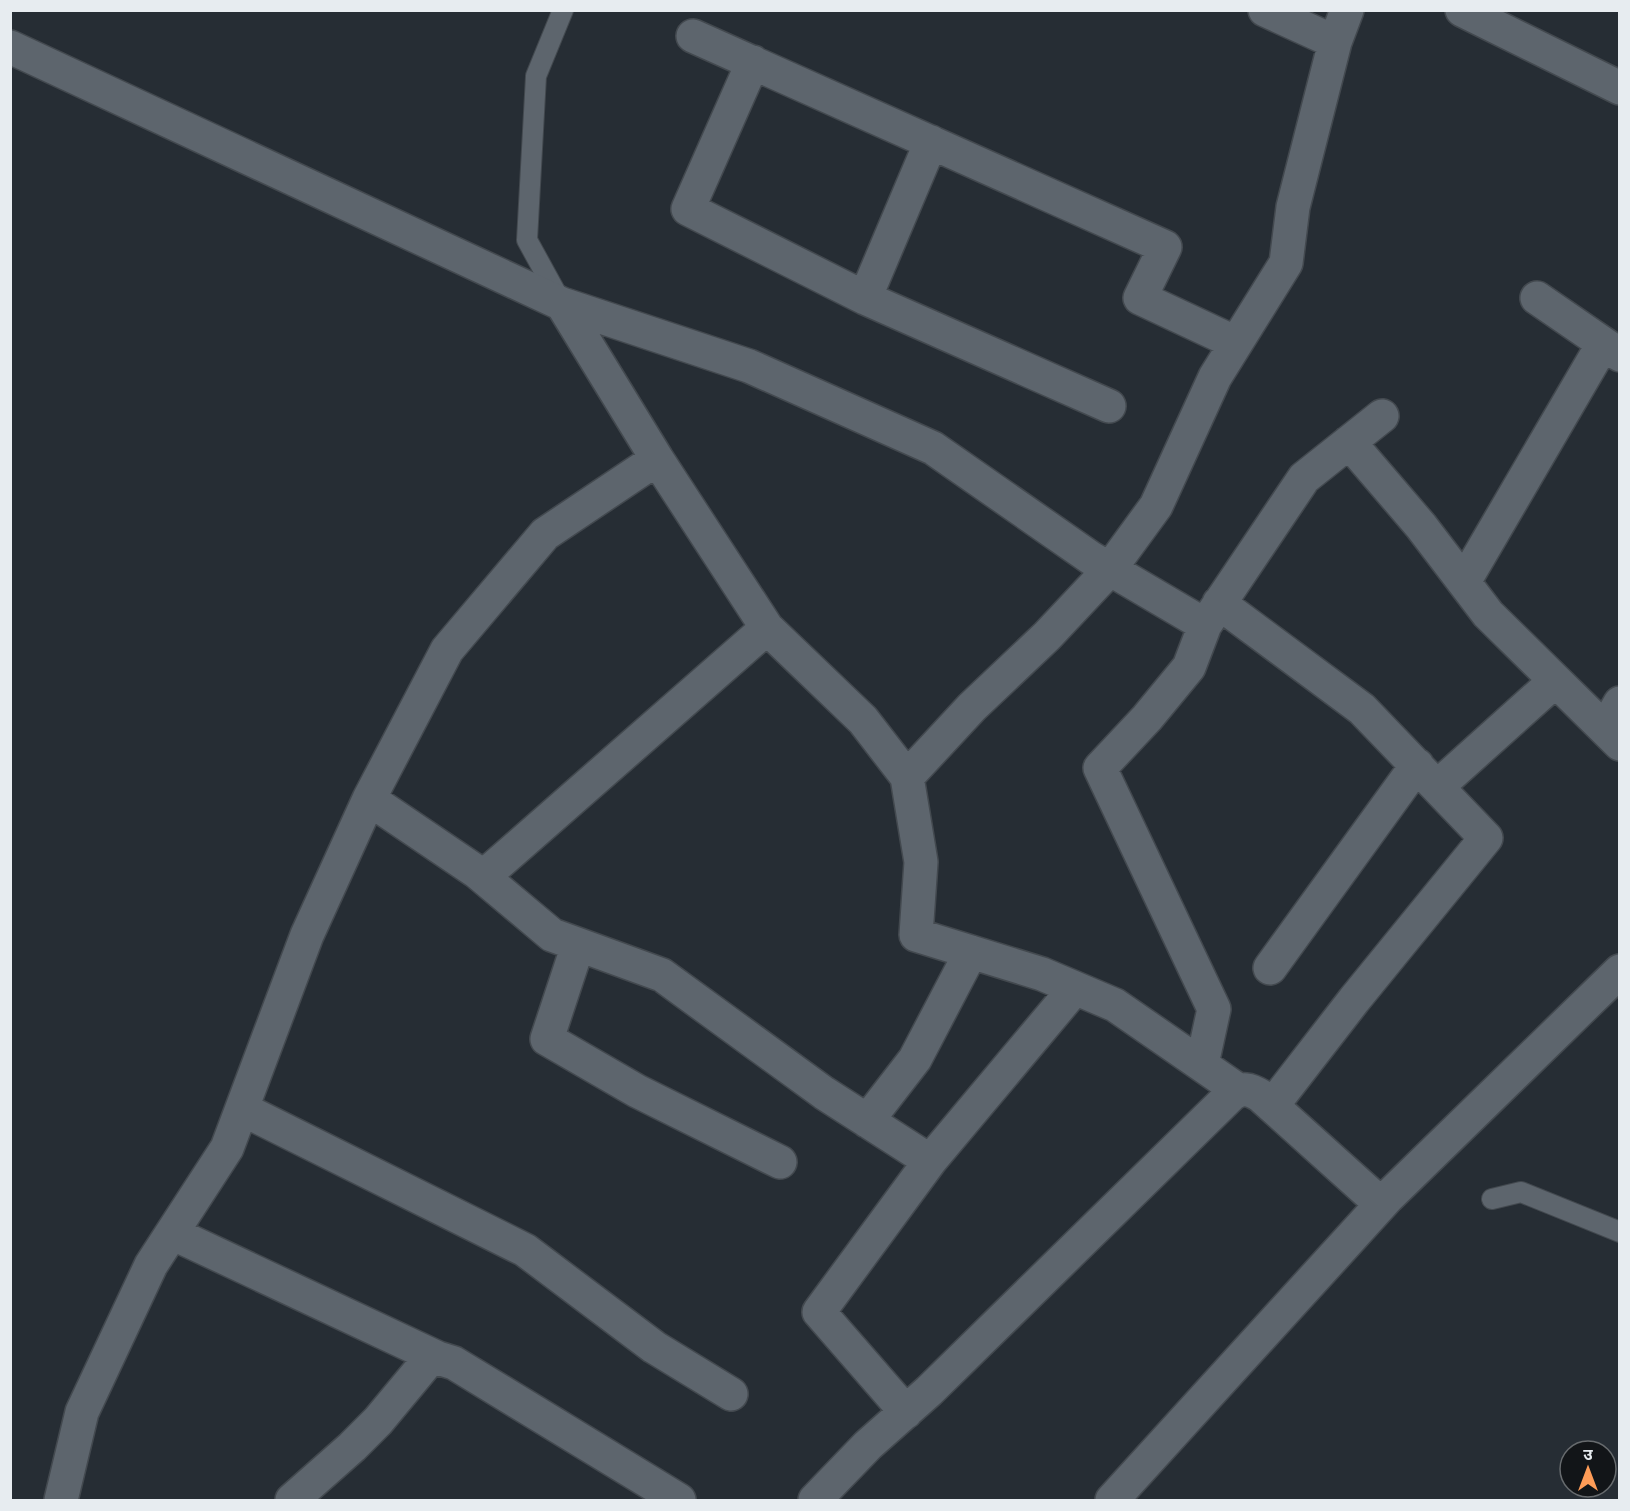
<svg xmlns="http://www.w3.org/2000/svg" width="1630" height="1511" viewBox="0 0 1630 1511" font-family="'Fira Sans Condensed','Noto Sans Devanagari',sans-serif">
<rect width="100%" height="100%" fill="#262d34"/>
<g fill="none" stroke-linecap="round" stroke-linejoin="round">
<g stroke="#43494f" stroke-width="22">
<path id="lane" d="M561 302 527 240 536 76 563 10
M1492 1199 1521 1192 1620 1232"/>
</g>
<g stroke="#43494f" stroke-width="36">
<path id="street" d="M1265 10 1335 42
M1462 10 1620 88
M693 36 1165 247 1140 298 1236 343
M10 47 562 304 749 366 933 448 1091 558 1205 625
M753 62 688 209 865 298 1109 406
M865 298 931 142
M1537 298 1620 355
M562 304 657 459 767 628 863 720 907 777 921 862 916 935 1042 974 1115 1005 1238 1090
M1349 442 1421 526 1488 614 1620 744
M1464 582 1603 344
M1219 603 1362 709 1486 838 1354 1000 1272 1106
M1605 729 1620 703
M907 777 972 707 1047 636 1110 569 1156 506 1215 377 1286 263 1293 207 1335 42 1347 10
M1437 787 1555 681
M369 799 477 872 552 935 662 975 824 1093 930 1161
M483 877 767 628
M578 945 547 1039 637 1091 780 1162
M1270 968 1417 765
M1202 1064 1214 1009 1100 768 1147 718 1189 667 1205 625 1304 478 1382 416
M242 1109 525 1250 654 1347 731 1394
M867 1121 915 1059 971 952
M172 1233 438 1358
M906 1412 819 1312 930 1161 1075 988
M61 1500 82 1412 151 1265 227 1148 307 935 369 799 447 650 545 534 657 459
M292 1500 352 1447 378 1421 427 1362 438 1358 454 1363 679 1500
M815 1500 868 1445 929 1391 1231 1095C1242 1087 1250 1089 1261 1096L1381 1204
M1112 1500 1388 1197 1620 971"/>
</g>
<use href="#lane" stroke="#5d656d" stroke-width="20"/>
<use href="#street" stroke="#5d656d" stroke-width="33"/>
</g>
<rect width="1630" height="1511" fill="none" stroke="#e7ecf0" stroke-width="24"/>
<g transform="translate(1588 1469)"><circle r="28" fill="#121518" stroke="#676b6e" stroke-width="1.5"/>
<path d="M0-4.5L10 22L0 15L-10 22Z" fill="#fe9c57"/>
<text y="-9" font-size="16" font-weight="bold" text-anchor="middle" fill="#e7ecf0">उ</text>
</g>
</svg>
